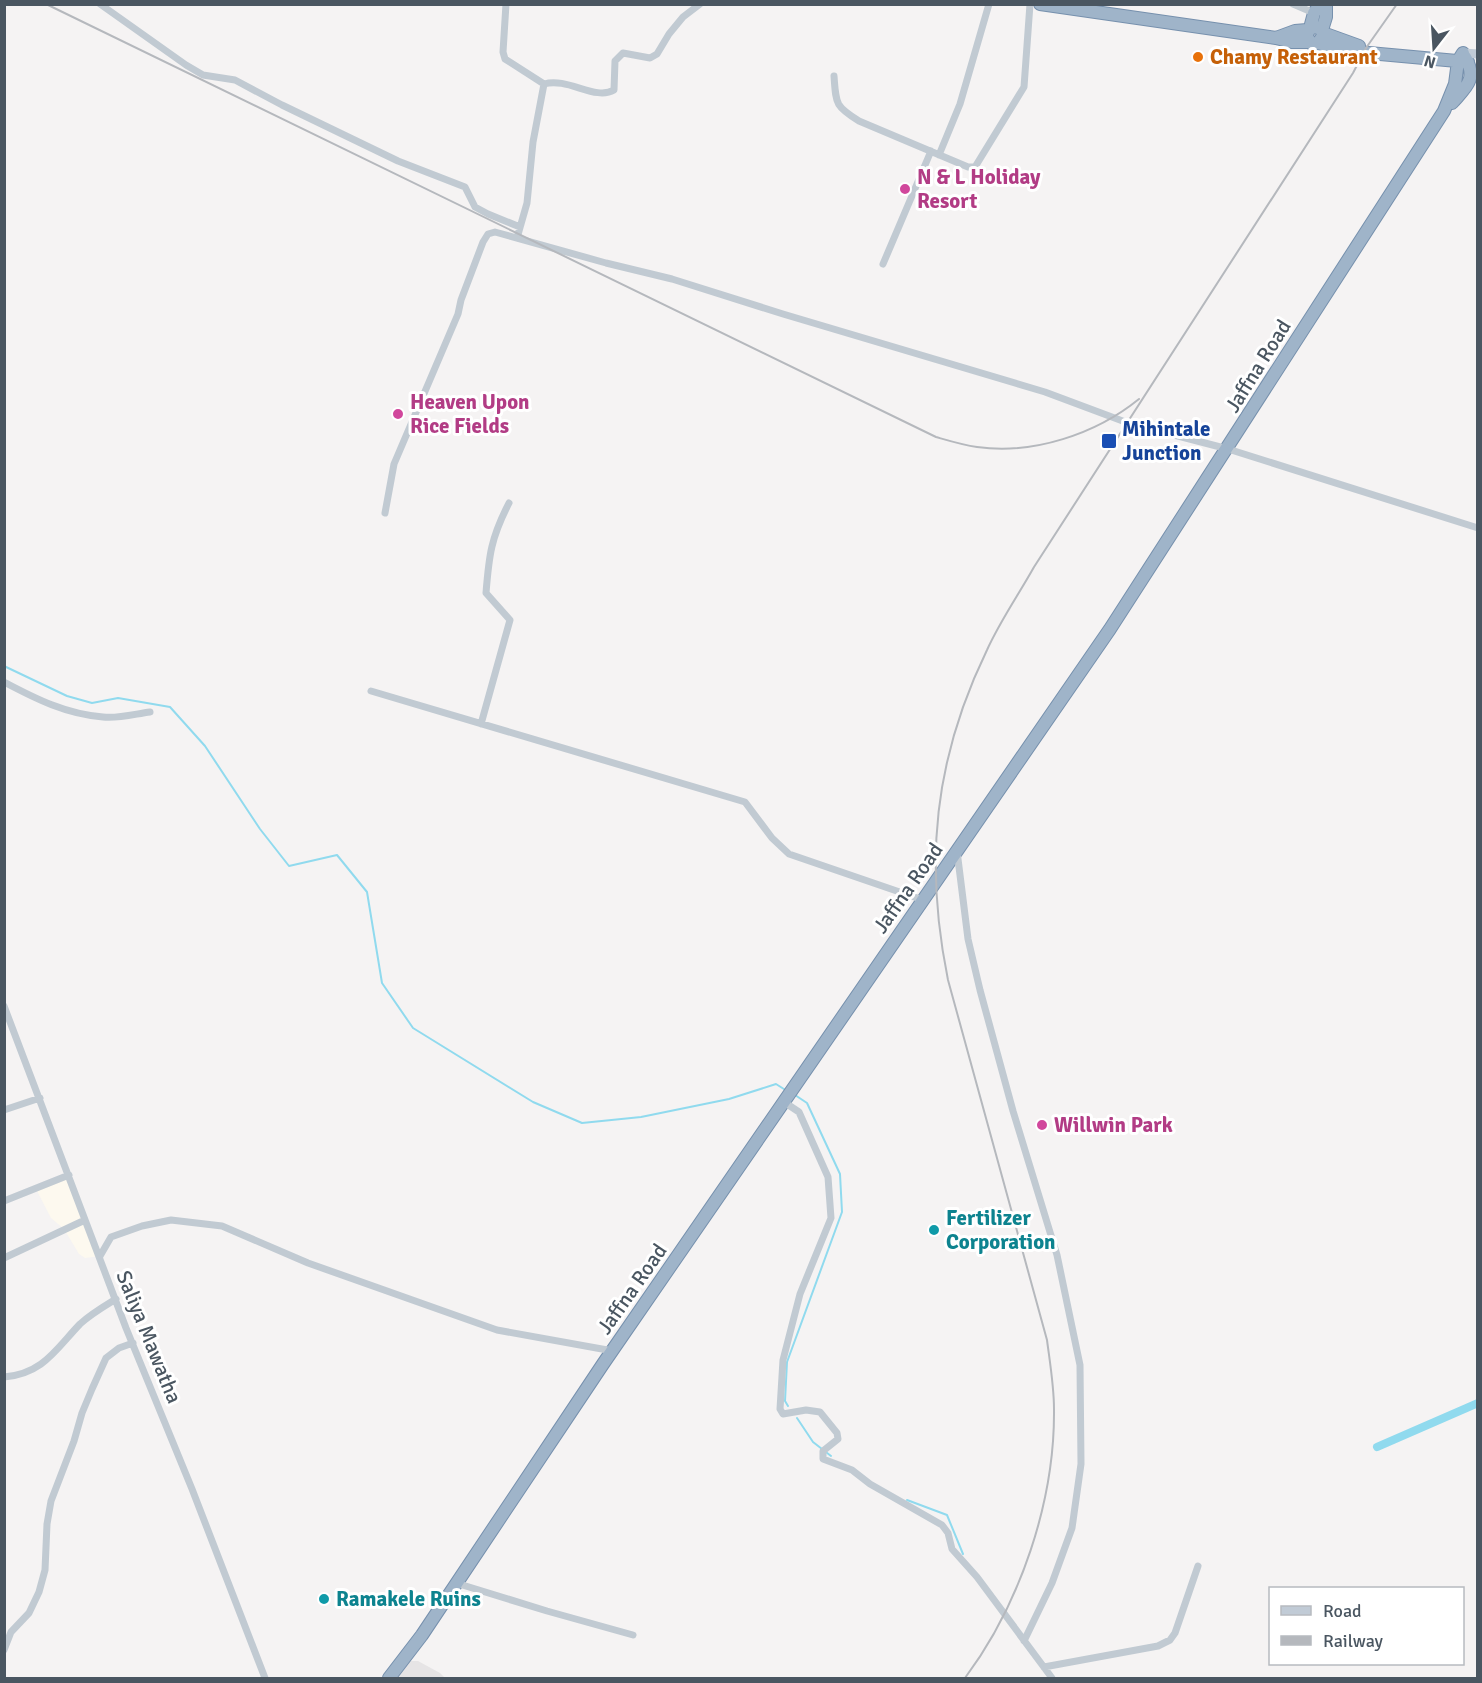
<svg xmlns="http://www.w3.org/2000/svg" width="1482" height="1683" viewBox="0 0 1482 1683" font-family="Signika,sans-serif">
<rect width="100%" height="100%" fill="#f5f3f3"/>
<path fill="#fdf9ef" d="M69 1175 100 1256 85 1258 79 1254 64 1229 51 1218 36 1189Z"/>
<path fill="#e6e4e5" d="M402 1661H418L440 1673 445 1678H389Z"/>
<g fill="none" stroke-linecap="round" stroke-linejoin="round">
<path stroke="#90daee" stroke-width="2" d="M4 666 67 696 92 703 118 698 170 707 205 746 260 829 289 866 337 855 367 892 382 983 413 1028 533 1102 582 1123 641 1117 729 1099 776 1084 787 1091
M788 1406 785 1401 787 1362 842 1212 840 1174 807 1103 795 1095
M797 1418 813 1442 831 1456
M907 1500 947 1515 963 1554"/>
<path stroke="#90daee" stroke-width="8" d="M1377 1447 1478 1403"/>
<g stroke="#7690ad" stroke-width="14">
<path id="trunk" d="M1040 4 1276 38 1292 42H1309
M1310 28 1314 13 1320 4
M1322 30 1326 17V4
M1323 33 1359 46
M1276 38 1295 31 1307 30
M1318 43 1323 36 1322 30 1316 27 1310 28 1306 36 1312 44 1318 43 1347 51 1468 62
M1452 103C1466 87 1478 79 1465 57
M389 1678 422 1635 603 1364 1110 629 1444 111 1455 84 1458 61 1463 53"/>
</g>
<path stroke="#c1cad2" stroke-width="7" d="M100 4 186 65 203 75 235 80 282 105 398 161 465 187 475 207 488 214 520 227
M506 4 503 52 505 59 544 84C568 77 595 101 614 90L615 61 623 53 650 58 657 54 669 34 683 17 700 4
M1293 4 1314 13
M834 76C836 104 835 106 859 121L968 167H975L1024 87 1030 4
M939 155 960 104 989 4
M517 238 527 203 533 142 544 84
M883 264 931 151
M385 513 394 464 458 314 461 300 483 242 488 234 495 232 606 263 672 279 783 314 1045 392 1128 423 1228 449 1478 528
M4 682C36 699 66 714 103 717 117 719 135 714 150 712
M371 691 745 802 772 838 789 854 923 900
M481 724 510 620 486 593C489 555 491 538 509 503
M957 851 968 939 980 990 1013 1111 1057 1255 1080 1365 1081 1464 1072 1528 1052 1583 1024 1641
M4 1006 126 1328 192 1489 265 1678
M784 1102 799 1112 828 1177 831 1218 800 1294 783 1360 780 1409 783 1414 806 1410 820 1412 837 1433 838 1439 823 1451V1459L852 1470 870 1484 942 1525 948 1533 952 1549 977 1577 1052 1678
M4 1110 40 1098
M4 1201 69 1175
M100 1256 111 1237 142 1226 171 1220 222 1226 308 1263 497 1330 613 1351
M4 1258 85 1220
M4 1377C43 1374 56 1349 80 1324 91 1314 103 1307 116 1299
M456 1583 547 1611 633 1635
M4 1650 11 1632 29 1613 39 1592 45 1570 47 1524 51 1501 74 1441 82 1413 92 1389 106 1358 119 1348 133 1343
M1044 1667 1158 1646 1170 1640 1175 1633 1198 1566"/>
<path stroke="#c1cbd6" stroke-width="9" d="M1463 53 1478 54"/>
<use href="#trunk" stroke="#9fb4c9" stroke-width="12"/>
<path stroke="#b5b8bd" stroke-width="2" d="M46 4 936 437C950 441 963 445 977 447 1033 455 1096 434 1139 399
M965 1678C1020 1604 1055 1502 1054 1409 1054 1386 1050 1363 1047 1340L948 980C924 862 934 759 987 650 1000 621 1019 594 1034 567L1353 73 1366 48 1397 4"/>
</g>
<circle fill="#e8710a" stroke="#fff" stroke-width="2" cx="1198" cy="57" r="6"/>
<g fill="#d1479c" stroke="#fff" stroke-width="2">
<circle cx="905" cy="189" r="6"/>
<circle cx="398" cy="414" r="6"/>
<circle cx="1042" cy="1125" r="6"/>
</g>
<rect fill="#1a4fb4" stroke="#fff" stroke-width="2" x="1101" y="433" width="16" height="16" rx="3"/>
<g fill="#0f9aa8" stroke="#fff" stroke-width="2">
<circle cx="934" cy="1230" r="6"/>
<circle cx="324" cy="1599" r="6"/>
</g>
<g text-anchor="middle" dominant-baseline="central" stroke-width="6" stroke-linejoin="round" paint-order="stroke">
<g font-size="21" font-weight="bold" fill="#c56008" stroke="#fff" text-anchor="start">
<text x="1210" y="57">Chamy Restaurant</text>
</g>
<g font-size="21" font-weight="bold" fill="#b23c85" stroke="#fff" text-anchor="start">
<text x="917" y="177">N &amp; L Holiday<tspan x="917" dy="24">Resort</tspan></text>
<text x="410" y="402">Heaven Upon<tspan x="410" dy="24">Rice Fields</tspan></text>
<text x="1054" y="1125">Willwin Park</text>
</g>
<g font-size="21" fill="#4a5661" stroke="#fff">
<text transform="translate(1258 366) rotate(-58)">Jaffna Road</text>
<text transform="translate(908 888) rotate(-55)">Jaffna Road</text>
<text transform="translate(632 1289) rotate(-55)">Jaffna Road</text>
<text transform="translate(149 1337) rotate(68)">Saliya Mawatha</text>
</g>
<g font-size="21" font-weight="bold" fill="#164399" stroke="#fff" text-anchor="start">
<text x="1122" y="429">Mihintale<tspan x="1122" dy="24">Junction</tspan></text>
</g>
<g font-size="21" font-weight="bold" fill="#0d838f" stroke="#fff" text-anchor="start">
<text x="946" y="1218">Fertilizer<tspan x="946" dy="24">Corporation</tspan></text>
<text x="336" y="1599">Ramakele Ruins</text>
</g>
</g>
<rect width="1482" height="1683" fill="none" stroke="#4a5661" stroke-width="12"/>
<rect x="1269" y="1587" width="195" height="78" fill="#ffffff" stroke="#b7bbc0" stroke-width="1.5"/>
<rect x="1281" y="1606" width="30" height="9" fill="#c1cbd6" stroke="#b7bbc0" stroke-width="1.5"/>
<text x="1323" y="1617" font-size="18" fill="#4a5661">Road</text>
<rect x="1281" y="1636" width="30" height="9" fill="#b5b8bd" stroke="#b7bbc0" stroke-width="1.5"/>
<text x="1323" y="1647" font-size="18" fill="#4a5661">Railway</text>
<g transform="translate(1434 48) rotate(197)" stroke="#ffffff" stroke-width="4.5" paint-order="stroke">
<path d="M0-4.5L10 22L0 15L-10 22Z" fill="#4a5661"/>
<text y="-9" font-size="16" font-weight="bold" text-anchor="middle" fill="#4a5661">N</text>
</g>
</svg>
